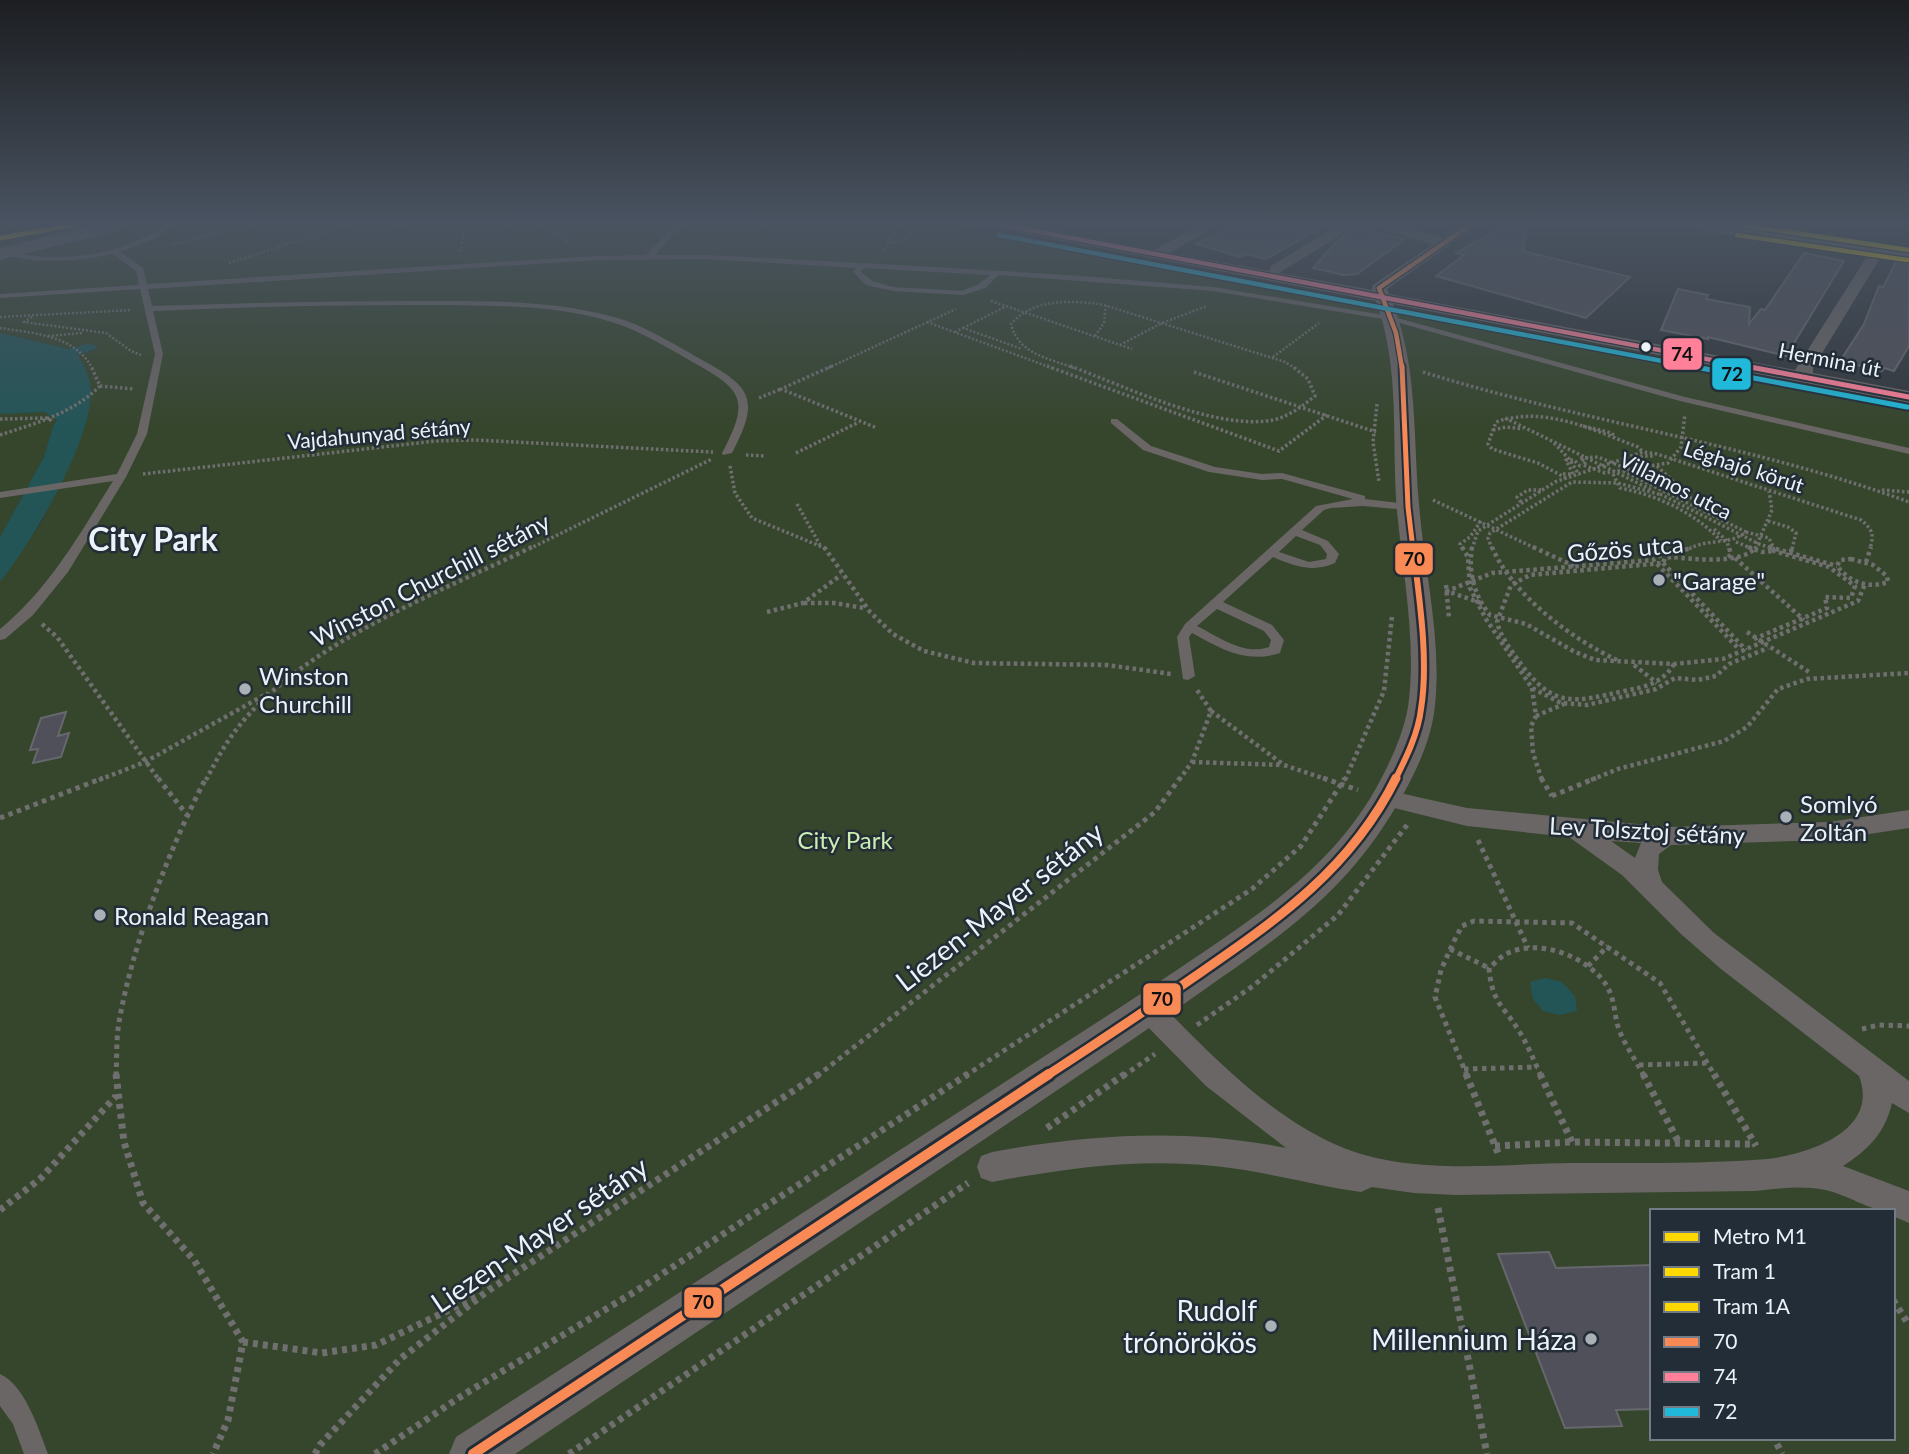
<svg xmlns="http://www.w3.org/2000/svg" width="1909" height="1454" viewBox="0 0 1909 1454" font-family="Lato,sans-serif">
<rect width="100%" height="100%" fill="#32373c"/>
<path fill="#36462c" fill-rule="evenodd" d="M0 225H962L1909 403V1454H0V582L42 521 83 428 91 391 89 379 78 355 99 348 69 349 0 333ZM1652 1211H1893V1438H1652Z
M36 411 44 412 57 420 53 426 44 457 0 537V414Z"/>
<path fill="#235557" d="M0 333 69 349 90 343 99 348 78 355C85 367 92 381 91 396 87 449 33 540 0 582V537L44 457 53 426 57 420 44 412 0 414Z
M1545 978 1562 982 1575 996 1577 1011 1559 1015 1543 1011 1533 999 1530 982Z"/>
<path fill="#4f5059" stroke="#66686d" stroke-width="2" d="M1233 225H1326L1266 259 1246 254 1240 257 1196 244Z
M1505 225H1528L1523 251 1630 277 1586 318 1436 276 1464 255 1456 253Z
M1357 228 1405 239 1357 274 1343 275 1313 268 1338 240Z
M1804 253 1844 261 1786 356 1708 337V339L1661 330 1678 289 1708 295 1706 299 1750 307 1749 324 1761 309 1765 310Z
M1896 262 1909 263V346L1894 371 1884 368 1882 371 1840 361 1864 324 1879 286 1883 287Z
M66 712 58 736 69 733 61 757 33 763 38 749 30 750 41 718Z
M1549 1252 1556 1268 1652 1265V1409L1616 1410 1622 1426 1565 1428 1498 1254Z"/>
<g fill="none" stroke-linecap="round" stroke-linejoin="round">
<path stroke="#706f70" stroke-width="2.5" stroke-dasharray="2 2" stroke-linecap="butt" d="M378 225 377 228 390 230 404 225
M543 225 570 244
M761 229 767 225
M889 243 904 239 919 225
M171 245 224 232
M884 250 898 227 896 225
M461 252 465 225
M229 263 347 225
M991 301 1132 349
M0 317 132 310
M32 317 24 322 106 333 131 351 141 355
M927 322 1052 368
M0 328C32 333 75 335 92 368
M963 328 1007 306
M955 332 963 328 1022 349
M48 336 82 333
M1095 336 1104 323 1106 303
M1120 345 1162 323 1207 306
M1273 357 1319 323
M828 368 956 309
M1074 368C1048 358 1018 354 1011 324 1033 298 1073 300 1104 305L1285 362 1295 368"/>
<path stroke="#706f70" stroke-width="3.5" stroke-dasharray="2.5 2.5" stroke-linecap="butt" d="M832 366 781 389 877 428
M1047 366 1279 451 1327 415
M1070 366C1124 386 1216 431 1273 420 1290 416 1302 406 1315 396L1308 379 1292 366
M1194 372 1376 432
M1423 372C1583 422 1751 444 1909 502
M100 386 134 389
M759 398 781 389
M1377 404 1373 442 1379 482
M1505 418 1652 490
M0 419 48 418 53 422
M1583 426 1612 433 1615 438
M1493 430 1506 427 1523 429
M0 435C36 423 72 414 100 386L91 366
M1554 443 1570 460 1579 475
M796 453 857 423
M746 455 766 456
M1622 465 1643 456H1653
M730 466 735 493 752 518 827 549
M1657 466 1699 506
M1630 470 1598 457 1580 458 1586 462 1583 465 1605 473 1668 463 1681 447 1685 414
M1623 471 1746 532
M143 474 436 441 474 440 713 452
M1563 474H1573L1566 460H1574L1580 466 1583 465
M1613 474 1620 488C1659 496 1694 512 1721 541
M1566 478 1538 463 1492 449 1488 444 1496 422C1544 405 1593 430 1638 447L1642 451
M1882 490 1909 492
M1660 494 1759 544 1775 549
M1433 500 1537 549
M1521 502 1517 497 1528 490H1541
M797 504 820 545
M1768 521 1788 527 1796 533 1792 549
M1714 529 1727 541 1729 549
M1736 542 1753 549
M529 549 712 459
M1463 549 1460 544 1470 537 1481 521
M1472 549 1478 531 1555 482 1643 452 1657 454 1861 520C1873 530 1874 534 1870 549
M1492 549 1488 538 1490 533 1572 482 1618 483 1662 495
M1689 549C1708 538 1728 546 1746 532L1769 538 1774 549
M1755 549 1772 510 1769 491"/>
<path stroke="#706f70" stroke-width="4.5" stroke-dasharray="3.5 3.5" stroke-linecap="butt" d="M824 547 870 612 893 634 924 651 974 663 1107 665 1171 674
M1462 547 1468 557 1470 588 1486 619 1532 688 1561 703 1587 705 1656 689 1675 678 1698 680 1716 676 1729 664 1768 648
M1472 547C1468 571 1474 596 1490 615L1526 624 1575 652 1595 660 1674 664 1723 659 1858 601 1865 584
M1492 547C1512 595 1573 640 1619 661
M1533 547 1574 566
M1748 547 1762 552 1774 551
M1769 547 1837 566
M1791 552 1792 547
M1728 557 1731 555 1729 547
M1735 558 1804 620
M1851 559 1873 565 1887 576 1888 582C1869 589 1849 582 1837 566L1840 560Z
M1866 562 1871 547
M1663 563 1746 650
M1657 564 1739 649
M1446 585 1449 618
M804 603H834L864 608
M1481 603 1447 591 1492 573 1653 560C1664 551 1679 554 1692 547
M767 612 803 603 841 575
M42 624 57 637 159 780
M1747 632 1809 672
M1754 639 1827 608 1825 597 1851 598 1855 586 1829 567 1774 551V547
M1674 664C1663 683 1645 687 1624 691 1575 702 1554 709 1521 664 1512 651 1501 638 1497 622L1511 585 1530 575 1663 563 1665 558 1671 557C1694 559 1740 565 1757 547
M1634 665 1657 683
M1532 688 1536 716 1531 726 1533 753 1542 780
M1211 711 1284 765 1328 780
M1536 716 1564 704
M1192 762 1283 765
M99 780 145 762 268 693
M206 780C215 763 224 745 236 730 300 645 438 593 532 547
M1179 780 1192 762 1211 711 1197 690
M1345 780 1384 691 1392 616
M1591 780 1618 769 1724 741 1747 727 1778 689 1807 679 1909 673"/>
<path stroke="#706f70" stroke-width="5" stroke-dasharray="4.5 4.5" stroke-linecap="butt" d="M158 778 187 815
M1323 778 1358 790
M1541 778 1552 796
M1552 796 1596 778
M0 818 103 778
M1478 840 1528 948
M1450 949 1489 968
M1588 966 1608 946
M1197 1025 1253 986 1338 915 1407 825
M1862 1029 1879 1025 1909 1026
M1639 1065 1708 1063
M1464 1069 1537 1067
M116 1076C117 1058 116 1040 119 1022 133 943 169 849 206 778
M817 1076 1155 812 1180 778
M965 1076 1252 889 1301 846 1345 778
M1123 1076 1155 1054
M1467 1076 1435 997 1441 970 1453 943 1462 926 1474 921 1572 923 1660 983 1715 1076
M1541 1076C1534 1061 1528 1045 1519 1031 1503 1005 1492 1003 1489 968 1494 964 1500 957 1506 954 1538 937 1589 957 1607 986 1614 999 1614 1009 1617 1023 1621 1040 1636 1060 1644 1076"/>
<path stroke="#706f70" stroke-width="7" stroke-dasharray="5 5" stroke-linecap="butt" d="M116 1074 124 1142 143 1203 194 1260 243 1342 228 1420 213 1454
M1466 1074 1498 1153
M1540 1074 1572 1142
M1643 1074 1679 1143
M1714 1074 1756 1146
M1047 1128 1125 1074
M1495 1146 1572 1142 1750 1144
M1438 1208 1487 1454
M0 1210 41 1178 116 1096
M1893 1300 1909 1325
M243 1342 322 1353 376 1345 478 1296
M1777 1444 1782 1454
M315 1454 320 1445 400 1359 489 1290 819 1074
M375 1454 463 1395 636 1291 968 1074
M569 1454 968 1183"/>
<path fill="#6a6665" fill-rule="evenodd" d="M165 225H173L156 238 120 252 143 268 147 284 596 256 646 255 675 225H682L655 255H707L862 263 1069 275 1213 287 1390 316 1685 397 1909 448V454L1680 401 1389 320 1213 291 999 275 985 288 963 295 893 291 866 285 853 272 856 268 707 259 596 260 148 289 152 306C239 303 326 301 413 301 479 301 549 299 614 317 643 325 669 341 695 356 748 385 763 395 732 453L723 455 722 453C752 397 741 389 689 360 663 345 637 329 608 321 548 303 481 306 419 305 330 305 242 307 153 311L163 354 147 434 126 477 68 572 33 615 5 639 0 640V629C49 589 79 535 113 481L0 498V492L117 474 137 434 155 354 140 289 0 298V294L139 285 136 271 113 254C75 262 38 264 0 254V250C56 264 117 258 165 225ZM864 268 990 275 979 284 962 291 893 287 872 281 861 272Z
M1111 419H1117L1151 446 1215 467 1262 474 1282 473 1365 496V499L1408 504 1413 507 1408 510 1363 506 1331 508 1324 510 1302 530 1328 541 1339 554 1335 563C1313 573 1294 566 1273 557L1223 602 1272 625 1284 640 1280 653C1246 664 1221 649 1192 633L1189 637 1195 676 1188 680 1183 679 1177 637 1185 624 1316 506 1353 499 1282 479 1262 480 1209 472 1143 450 1111 423ZM1296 536 1320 545 1327 554 1326 559 1309 562 1279 552ZM1217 609 1264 631 1271 640 1269 647C1244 656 1219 637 1197 626Z
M0 1374C25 1385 39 1430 48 1454H24L13 1424 0 1406Z"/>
<path fill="#6a6665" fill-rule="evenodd" d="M1386 790 1467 808 1669 827 1829 822 1909 810V828L1829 840 1671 845 1659 854 1658 870 1662 882 1714 933 1909 1081V1113L1892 1103C1885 1133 1868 1150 1843 1166L1909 1191V1223L1893 1216V1211C1868 1211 1849 1195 1825 1190 1799 1185 1778 1189 1753 1191L1456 1195 1414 1193 1372 1187 1361 1192C1312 1185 1264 1171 1214 1166 1140 1158 1065 1168 992 1182L981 1178 977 1167 981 1156 992 1152C1091 1134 1186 1128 1286 1148L1206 1086 1138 1017 1135 1009 1138 1001 1148 997 1158 1001C1210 1054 1269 1116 1339 1146 1409 1176 1496 1164 1571 1163 1636 1163 1702 1164 1767 1159 1809 1154 1880 1131 1859 1076L1721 969 1681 934 1622 875 1569 837 1467 826 1378 804 1375 798 1378 792ZM1611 841 1641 843 1635 858Z"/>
<path fill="#6a6665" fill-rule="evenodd" d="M994 225H1025L1154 250 1200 225H1218L1170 253 1270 271 1271 266 1339 225H1357L1279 273 1372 290 1373 285 1433 244 1368 225H1393L1443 238 1461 225H1478L1387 289 1389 294 1795 370 1871 250 1878 246 1885 250 1813 368V373L1909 391V403L1393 304C1418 368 1413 436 1419 504 1424 570 1442 638 1435 705 1432 739 1415 775 1398 803 1347 892 1282 935 1201 992 1137 1037 1072 1080 1007 1124 843 1234 679 1344 515 1454H449L456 1437C632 1323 809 1209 985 1095 1049 1053 1114 1012 1177 970 1252 919 1329 871 1375 790 1389 765 1403 736 1408 707 1417 644 1403 574 1397 511 1391 438 1401 371 1376 301L1001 229Z"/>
<path fill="#6a6665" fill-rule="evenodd" d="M96 225H128L125 229 0 260V248Z"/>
<path fill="#756e6c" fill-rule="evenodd" d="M1694 225H1746L1909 249V261L1703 231Z"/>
<g stroke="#232d37" stroke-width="7">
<path id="bus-1-far4" d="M1379 288 1470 225
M1379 288 1396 333 1402 368"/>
</g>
<g stroke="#232d37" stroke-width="9">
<path id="bus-1-far3" d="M1402 366 1408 507 1413 549"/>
</g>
<g stroke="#232d37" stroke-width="11">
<path id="bus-1-far2" d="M1395 780C1406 758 1418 734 1421 709 1429 659 1419 597 1413 547"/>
</g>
<g stroke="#232d37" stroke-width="14">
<path id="bus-1-far1" d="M1046 1076C1097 1043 1148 1009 1197 975 1278 919 1351 869 1396 778"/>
</g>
<g stroke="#232d37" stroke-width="16">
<path id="bus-1" d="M473 1454 1049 1074"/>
</g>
<g stroke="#232d37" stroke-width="7">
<path id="bus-2-far1" d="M1003 225 1754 368"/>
</g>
<g stroke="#232d37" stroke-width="9">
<path id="bus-2" d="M1745 366 1909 397"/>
</g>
<g stroke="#232d37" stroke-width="7">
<path id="bus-3-far1" d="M999 235 1699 368"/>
</g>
<g stroke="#232d37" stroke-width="9">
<path id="bus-3" d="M1690 366 1907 407"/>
</g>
<use href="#bus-1-far4" stroke="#f98a56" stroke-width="4.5"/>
<use href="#bus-1-far3" stroke="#f98a56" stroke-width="5"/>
<use href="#bus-1-far2" stroke="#f98a56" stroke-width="6"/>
<use href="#bus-1-far1" stroke="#f98a56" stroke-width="9"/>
<use href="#bus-1" stroke="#f98a56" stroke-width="10"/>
<use href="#bus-2-far1" stroke="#ff8098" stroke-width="4.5"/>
<use href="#bus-2" stroke="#ff8098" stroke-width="5"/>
<use href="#bus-3-far1" stroke="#20b9da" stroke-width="4.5"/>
<use href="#bus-3" stroke="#20b9da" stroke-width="5"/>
<g stroke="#232d37" stroke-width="7">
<path id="tram-1" d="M1742 225 1909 250"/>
</g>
<g stroke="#232d37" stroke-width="7">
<path id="tram-2" d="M1737 235 1907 260"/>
</g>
<use href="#tram-1" stroke="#ffd800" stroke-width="4.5"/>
<use href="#tram-2" stroke="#ffd800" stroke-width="4.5"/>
<g stroke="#232d37" stroke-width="8">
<path id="metro-1" d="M0 238 73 225"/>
</g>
<use href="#metro-1" stroke="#ffd800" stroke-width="5"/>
</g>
<linearGradient id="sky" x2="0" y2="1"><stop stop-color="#1c1e21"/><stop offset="0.52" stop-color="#495361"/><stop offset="1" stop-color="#495361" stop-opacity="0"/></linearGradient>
<rect width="1909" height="429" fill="url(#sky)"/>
<circle fill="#ebf2f8" stroke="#232d37" stroke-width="2.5" cx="1646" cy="347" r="6"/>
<g fill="#aab1b6" stroke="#232d37" stroke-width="2.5">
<circle cx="1659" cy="580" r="7"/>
<circle cx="245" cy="689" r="7"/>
<circle cx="1786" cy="817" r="7"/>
<circle cx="100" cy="915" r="7"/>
<circle cx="1271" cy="1326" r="7"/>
<circle cx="1591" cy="1339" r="7"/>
</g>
<g text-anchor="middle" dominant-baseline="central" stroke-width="5" stroke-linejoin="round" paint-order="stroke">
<g font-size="21" fill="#ebf2f8" stroke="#232d37">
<text transform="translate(1830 359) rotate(11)">Hermina út</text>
<text transform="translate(379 433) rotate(-5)">Vajdahunyad sétány</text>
<text transform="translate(1744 466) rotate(18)">Léghajó körút</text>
<text transform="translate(1676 485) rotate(27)">Villamos utca</text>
</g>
<g font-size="24" fill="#ebf2f8" stroke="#232d37">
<text transform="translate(1625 548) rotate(-5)">Gőzös utca</text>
<text transform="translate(430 579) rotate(-27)">Winston Churchill sétány</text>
<text transform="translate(1647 830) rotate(3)">Lev Tolsztoj sétány</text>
</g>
<g font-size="24" fill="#ebf2f8" stroke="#232d37" text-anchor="start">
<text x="1673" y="580">"Garage"</text>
<text x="259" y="675">Winston<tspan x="259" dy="28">Churchill</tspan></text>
<text x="1800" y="803">Somlyó<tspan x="1800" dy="28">Zoltán</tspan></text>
<text x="114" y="915">Ronald Reagan</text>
</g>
<g font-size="24" fill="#ccedb1" stroke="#232d37">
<text x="845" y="839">City Park</text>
</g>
<g font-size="28" fill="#ebf2f8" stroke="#232d37">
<text transform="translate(999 906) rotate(-38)">Liezen-Mayer sétány</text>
<text transform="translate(539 1234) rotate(-34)">Liezen-Mayer sétány</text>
</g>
<g font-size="28" fill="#ebf2f8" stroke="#232d37" text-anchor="end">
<text x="1257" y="1310">Rudolf<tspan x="1257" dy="32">trónörökös</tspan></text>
<text x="1577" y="1339">Millennium Háza</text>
</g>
<g font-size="32" font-weight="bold" fill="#ebf2f8" stroke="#232d37">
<text x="153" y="538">City Park</text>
</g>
</g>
<g stroke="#232d37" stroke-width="2.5">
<rect x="1662" y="337" width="41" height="34" rx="7" fill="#ff8098"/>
<rect x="1711" y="357" width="41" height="34" rx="7" fill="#20b9da"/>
<rect x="1394" y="542" width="40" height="34" rx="7" fill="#f98a56"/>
<rect x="1142" y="982" width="40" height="34" rx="7" fill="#f98a56"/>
<rect x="683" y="1286" width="40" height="33" rx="7" fill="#f98a56"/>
</g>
<g font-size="19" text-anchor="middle" font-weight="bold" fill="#111">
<text x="1682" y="361">74</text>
<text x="1732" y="381">72</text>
<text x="1414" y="566">70</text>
<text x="1162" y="1006">70</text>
<text x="703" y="1309">70</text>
</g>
<rect x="1650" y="1209" width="245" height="231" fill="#232d37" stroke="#737c84" stroke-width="2"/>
<rect x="1664" y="1232" width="35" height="10" fill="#ffd800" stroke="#737c84" stroke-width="2"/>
<text x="1713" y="1244" font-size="21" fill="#ebf2f8">Metro M1</text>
<rect x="1664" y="1267" width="35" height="10" fill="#ffd800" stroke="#737c84" stroke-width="2"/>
<text x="1713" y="1279" font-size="21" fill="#ebf2f8">Tram 1</text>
<rect x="1664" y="1302" width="35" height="10" fill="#ffd800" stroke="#737c84" stroke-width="2"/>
<text x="1713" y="1314" font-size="21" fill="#ebf2f8">Tram 1A</text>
<rect x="1664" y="1337" width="35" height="10" fill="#f98a56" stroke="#737c84" stroke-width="2"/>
<text x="1713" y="1349" font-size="21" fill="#ebf2f8">70</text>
<rect x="1664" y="1372" width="35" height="10" fill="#ff8098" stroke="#737c84" stroke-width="2"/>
<text x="1713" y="1384" font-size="21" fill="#ebf2f8">74</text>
<rect x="1664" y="1407" width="35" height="10" fill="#20b9da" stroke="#737c84" stroke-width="2"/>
<text x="1713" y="1419" font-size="21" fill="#ebf2f8">72</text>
</svg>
